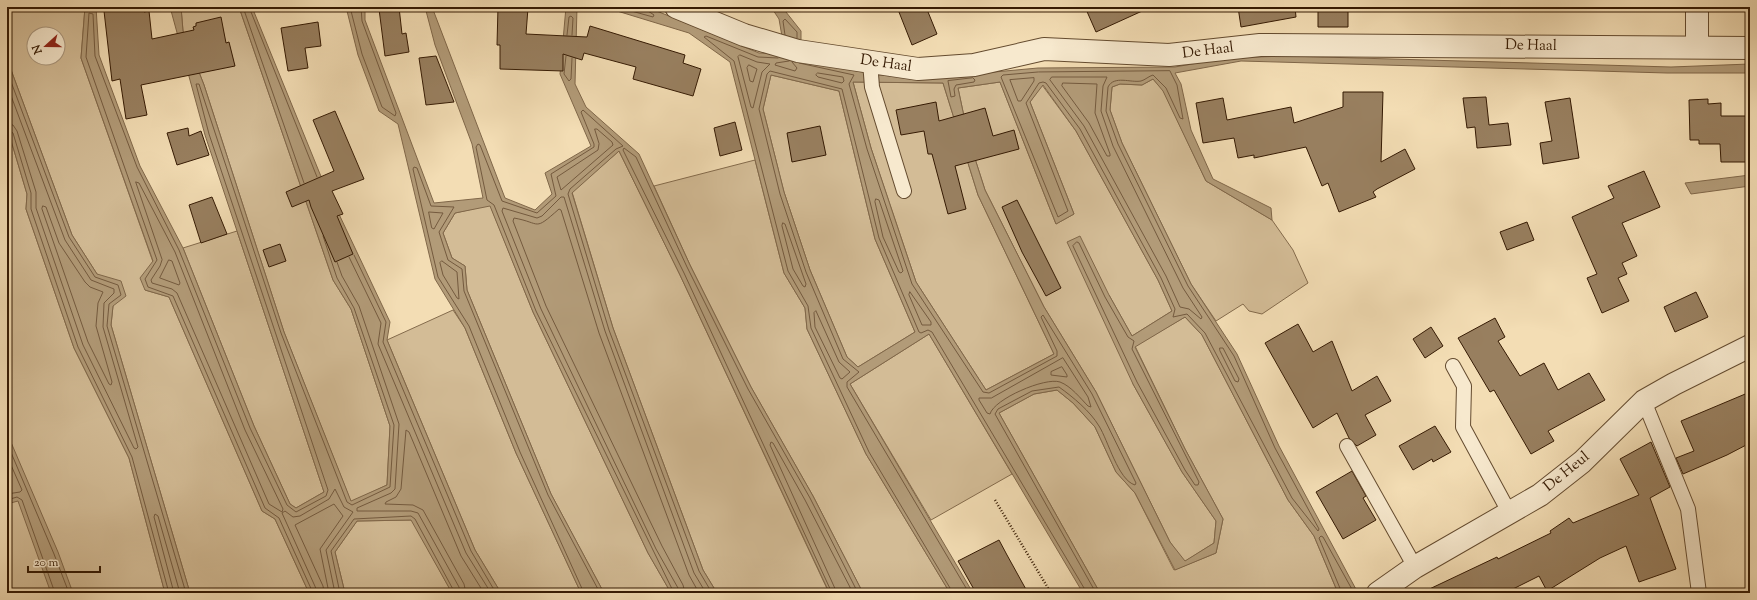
<svg xmlns="http://www.w3.org/2000/svg" width="1757" height="600" viewBox="0 0 1757 600" font-family="'Sorts Mill Goudy',serif">
<rect width="100%" height="100%" fill="#f3ddb4"/>
<filter id="stains"><feTurbulence type="fractalNoise" baseFrequency=".005" numOctaves="4"/><feColorMatrix values="0 0 0 0 .2 0 0 0 0 .09 0 0 0 0 .02 0 0 0 .5 -.17"/></filter>
<radialGradient id="worn" r=".72"><stop offset=".6" stop-color="#630" stop-opacity="0"/><stop offset="1" stop-color="#630" stop-opacity=".3"/></radialGradient>
<path fill="#d3bc96" stroke="#846b4c" fill-rule="evenodd" d="M7 7H85L81 58 153 262 145 290 169 297 262 511 275 519 309 593H190L111 325 113 306 97 274 72 235 7 59ZM34 34H58V58H34Z
M181 7H239L333 280 351 309 390 426 387 485 351 502 284 332 204 85 183 31Z
M771 75 839 91 875 239 915 332 858 367 847 357 810 270 784 192 763 109Z
M1153 79 1163 90 1206 181 1272 220 1293 250 1308 283 1262 314 1249 311 1243 304 1216 321 1191 284 1122 143 1110 110 1112 87 1120 84 1142 85Z
M853 82 943 83 978 195 1054 354 986 390 916 282 871 148Z
M1000 82 1056 224 1074 214 1030 102 1042 85 1076 131 1158 280 1172 311 1132 336 1109 295 1133 384 1182 472 1216 521 1214 543 1184 562 1170 542 1096 392 1044 307 985 190 969 140 958 88Z
M7 127 27 194 26 209 74 348 129 458 165 593H7Z
M619 151 680 275 829 593H717L703 570 613 328 572 192Z
M755 160 784 273 805 308 807 329 866 454 950 593H863L813 496 751 387 690 265 654 186Z
M490 205 533 312 648 553 671 593H604L551 494 467 290 465 266 452 258 443 233 455 213Z
M237 231 324 492 296 508 290 504 254 426 183 248Z
M453 310 465 328 516 453 581 593H501L475 550 387 340Z
M1185 317 1202 335 1288 500 1314 536 1338 593H1100L999 413 1034 394 1057 390 1073 403 1095 427 1116 472 1135 493 1174 570 1216 553 1223 519 1185 449 1135 346Z
M929 334 1012 474 931 520 850 384Z
M412 520 452 593H345L335 552 357 521Z"/>
<path fill="#b29b78" stroke="#806749" fill-rule="evenodd" d="M85 7H96L99 55 140 166 183 248 254 426 290 504 296 508 324 492 205 135 170 7H181L183 31 204 85 284 332 351 501 387 485 390 426 351 309 333 280 239 7H252L320 174 390 322 387 340 475 550 501 593H452L411 520 357 521 335 552 345 593H309L275 519 262 511 169 297 145 290 140 278 153 261 81 58Z
M346 7H365V20L434 203 483 198 472 144 435 45 425 7H432L505 198 535 210 552 194 545 173 591 146 560 74 566 7H577L575 84 586 107 639 154 690 265 751 387 813 496 863 593 829 592 680 275 619 151 572 193 613 328 703 570 717 593H671L648 553 533 312 490 206 455 213 443 233 452 258 465 266 467 290 551 494 604 593H581L516 453 465 328 435 279 398 124 379 111 358 55Z
M604 7H647L759 53 785 54 779 19 771 7H782L801 31V60L878 75 929 78 1038 68 1175 67 1226 58 1287 56 1671 67 1750 64V73H1667L1241 61 1175 73 1181 84 1191 130 1213 179 1271 208 1272 220 1206 181 1163 91 1153 79 1142 85 1120 84 1112 87 1110 110 1122 143 1169 239 1191 284 1237 354 1279 446 1358 593H1338L1314 536 1288 500 1202 335 1185 317 1135 347 1185 449 1223 519 1216 553 1175 570 1135 493 1116 472 1095 427 1073 403 1057 390 1034 394 999 413 1100 593H1083L929 334 850 384 973 593H950L866 454 807 329 805 308 784 273 730 62 689 33ZM771 75 839 91 875 239 915 332 858 367 847 357 810 270 784 192 763 109ZM853 82 943 83 978 195 1054 354 986 390 916 282 871 148ZM1000 82 1056 224 1074 214 1030 102 1043 85 1076 131 1158 280 1172 311 1132 336 1109 295 1080 236 1067 242 1133 384 1182 472 1216 521 1214 543 1185 561 1170 542 1096 392 1044 307 985 190 969 140 958 88Z
M7 59 72 235 97 274 121 281 126 296 113 306 111 325 190 593H165L129 458 74 348 26 209 27 194 7 127Z
M1750 175V186L1691 194 1685 183Z
M7 433 58 552 73 593H51L18 501 7 504Z"/>
<g fill="none" stroke-linecap="round" stroke-linejoin="round">
<path stroke="#745a3e" stroke-width="1" d="M243 7 304 183
M249 7 317 177
M350 7 362 54 382 107 395 116 396 113 362 21 361 7
M617 7 653 17 654 15 648 11 647 7
M567 35 569 17 571 16 573 18 572 35
M785 35 783 21 785 19 797 32V38
M740 55 757 62 770 64 762 72 753 108 751 107 738 57Z
M566 56 564 74 569 81 571 79 572 58
M778 58 758 57 706 36 704 37 734 61 788 271 808 306 811 328 869 452 953 593
M789 61 776 63 775 65 795 71 797 68 792 62
M799 63 854 75 849 84 867 149 912 284 983 392 989 393 1057 356V351L1041 317 1043 315 1092 394 1136 483 1135 485C1118 480 1108 440 1099 426 1090 411 1073 397 1059 387L1032 391 998 409 995 414 1096 593
M749 65 757 69 753 82 750 81 747 68Z
M7 71 69 237 95 277 118 285 121 295 109 304 107 326 186 593
M1170 71 1177 85 1183 119 1180 118 1166 88 1153 75C1149 76 1145 80 1141 81 1131 83 1114 75 1108 87L1106 111 1118 144 1188 286 1234 356 1275 448 1319 529 1318 531 1292 498 1205 333 1187 314 1173 317 1175 309 1161 278 1080 129 1046 83 1043 82 1039 83 1026 103 1068 211 1058 217 1001 77 1003 75 1038 72Z
M818 73 843 77 844 81 842 83 818 77 816 75Z
M1052 77H1107L1103 86 1101 111 1113 146 1183 288 1202 317 1201 319 1189 309 1180 307 1166 276 1084 126 1050 80Z
M973 78 975 80 974 82 956 85 954 89 955 96 951 97 948 81Z
M1034 78V81L1021 101H1018L1010 80Z
M1063 83 1097 84 1095 113 1110 154V156H1107L1089 123 1062 86Z
M7 85 65 240 91 280 114 289V293L104 303 103 327 138 447 136 449 134 448 83 345 36 208V192L17 131 13 125 7 124
M7 129 13 133 31 193V209L78 347 132 457 169 593
M595 129H597L612 142 613 145 561 190 557 177 598 150 599 144Z
M136 182 139 183 175 252 245 430 283 509 282 512 269 504 177 293 172 289 152 283 151 280 160 266 162 260Z
M876 199 879 200 903 271 901 273 899 272 883 237 875 202Z
M43 206 46 207 59 243 85 282 90 287 103 292 98 303 96 326 112 382 111 385 109 384 88 342 42 209Z
M429 212 443 213 434 229 432 228Z
M783 223 785 224 806 284 805 287 803 286 793 269 782 226Z
M1077 242 1079 243 1105 297 1128 337 1134 341 1132 349 1199 482 1198 485H1195L1185 470 1137 382 1073 246Z
M354 255 386 322 383 342 471 551 496 593
M349 257 381 323 378 344 466 553 491 593
M169 260 172 261 180 283 179 285 160 278Z
M442 261 457 272 459 299 457 298 443 275 440 263Z
M337 262 342 276 359 306 399 424 395 489 391 493 357 508V511H411L418 513 459 587 460 593
M910 292 931 322V325H922L909 295Z
M816 311 839 362 850 372 842 379 840 378 815 327 814 313Z
M1220 348H1223L1239 379 1238 382 1235 381 1220 351Z
M1063 358 1088 397 1091 407 1088 406C1081 399 1071 386 1060 382 1045 377 994 399 990 414L987 413 979 400V398H991Z
M1062 367 1067 375V377L1051 375V372Z
M7 443 54 554 69 593
M7 456 22 490 20 492 7 494
M7 500 17 497 22 500 55 593
M174 593 154 517 155 514 158 516 180 593
M313 593 279 518 265 508 173 296 148 287 145 279 157 260 86 57 89 13 93 14 95 56 137 167 179 250 250 428 287 505 296 512 326 496 328 490 209 134 196 84H199L200 87 281 333 347 502 352 505 390 487 394 425 354 308 337 278 323 236
M318 593 282 513 285 511 293 517 300 516 329 499 335 489 344 507 353 512 326 550 335 593
M324 593 323 586 295 525 334 504 343 516 320 549 329 593
M340 593 331 551 354 519 411 516 415 519 455 593
M466 593 464 584 423 510 413 505 385 504 386 502 396 497 401 489 406 430 409 432 461 556 484 593
M584 593 520 452 469 326 438 277 413 169 414 167 417 168 431 206 454 207 439 232 448 260 462 269 464 291 548 495 600 593
M674 593 536 311 494 205 487 200 476 147 478 144 480 145 502 201 537 213 556 196 551 174 594 147V144L581 112 583 110 623 146 616 149 570 189 568 194 609 330 699 571 712 593
M679 593 678 588 656 549 541 309 502 211 503 208 537 218 542 216 561 197H564L605 331 694 573 706 593
M685 593 683 585 662 546 546 306 513 221 514 218C542 223 533 232 559 209L561 210 599 333 689 575 699 593
M832 593 684 273 623 150 624 148 636 157 687 267 748 389 810 498 858 593
M837 593 770 445 771 442 773 443 805 500 853 593
M969 593 847 387V382L859 372 843 359 806 272 780 194 759 109 767 74 770 71 842 89 879 238 919 332 921 333 928 330 932 332 1087 593
M1342 593 1319 538 1321 536 1323 537 1354 593"/>
</g>
<path fill="#987f5f" stroke="#351a03" d="M132 7H144V12L149 11 152 39 194 30 193 27 196 26V23L221 17 226 43 229 42 235 66 141 85 147 115 126 119 120 79 112 81 104 11Z
M390 7H399L402 34 406 33 409 52 385 56 379 9Z
M498 7 528 8 526 34 587 37 590 26 685 55 683 63 701 69 693 96 633 79 636 67 584 53 582 60 563 54V71L500 69V45H497Z
M897 7H926L937 34 912 45Z
M1085 7H1151L1096 32Z
M1238 7H1295L1296 17 1241 27Z
M1318 7H1348V27H1318Z
M318 22 321 46 305 48 308 68 288 71 281 28Z
M436 56 454 102 426 105 419 58Z
M1343 92H1383L1381 162 1405 149 1415 169 1377 189 1373 192 1376 197 1339 212 1328 183 1322 186 1306 147 1254 158V155L1238 158 1234 138 1203 143 1196 103 1223 98 1227 120 1291 107 1294 123 1343 107Z
M1486 97 1489 125 1508 123 1511 145 1477 148 1475 127 1467 128 1463 98Z
M1570 98 1579 158 1543 164 1540 143 1552 141 1545 102Z
M1708 99V104L1721 103V116H1750V162H1721L1720 144H1699V140H1690L1689 100Z
M936 102 939 121 985 108 993 136 1014 130 1019 149 955 166 966 209 948 214 932 154H928L924 131 901 135 896 110Z
M335 111 364 179 332 191 343 214 337 216 353 254 335 262 311 207 309 200 292 207 286 192 334 171 313 120Z
M735 122 742 150 720 156 714 128Z
M820 126 826 155 792 162 787 133Z
M188 128 189 136 201 131 209 155 177 165 167 133Z
M1644 171 1660 207 1622 223 1637 256 1622 263 1627 274 1618 278 1629 301 1602 313 1587 278 1597 274 1572 217 1614 198 1608 186Z
M212 197 227 234 201 243 189 205Z
M1017 200 1061 288 1046 296 1022 252 1002 207Z
M1527 222 1534 240 1507 250 1500 232Z
M280 244 286 261 269 267 263 250Z
M1696 292 1708 317 1675 332 1664 307Z
M1495 318 1505 337 1498 341 1520 376 1544 363 1558 390 1589 373 1605 400 1548 431 1554 441 1531 454 1494 390 1490 392 1458 338Z
M1298 324 1313 352 1332 341 1352 391 1377 376 1391 401 1365 415 1376 435 1357 446 1349 438 1337 413 1313 428 1265 343Z
M1431 327 1443 346 1425 358 1413 339Z
M1750 392V443L1727 455 1683 474 1676 458 1694 451 1681 421Z
M1435 426 1451 452 1433 462 1432 459 1413 470 1399 446Z
M1651 442 1670 487 1650 498 1676 569 1639 582 1626 546 1600 558 1547 591 1539 576 1505 593H1421L1497 557 1498 559 1551 533 1550 531 1569 518 1573 523 1639 495 1620 459Z
M1352 471 1366 496 1363 498 1376 520 1343 539 1316 492Z
M999 540 1007 555 1028 593H976L958 561Z"/>
<g fill="none" stroke-linecap="round" stroke-linejoin="round">
<g stroke="#644b2f" stroke-width="16">
<path id="service" d="M870 62 872 87 904 191
M1453 366 1464 386 1463 427 1509 512
M1644 401 1688 509 1699 593
M1347 446 1415 567"/>
</g>
<g stroke="#644b2f" stroke-width="24">
<path id="minor" d="M1697 7V47
M1378 593 1415 567 1540 495 1582 462 1644 401 1674 384 1750 346"/>
</g>
<g stroke="#644b2f" stroke-width="24">
<path id="tertiary" d="M676 7 744 35 798 51 918 69 974 65 1044 49 1169 55 1260 45 1750 48"/>
</g>
<path stroke="#351a03" stroke-width="2.5" stroke-dasharray="1 2" stroke-linecap="butt" d="M995 500 1051 593"/>
<use href="#service" stroke="#f7e9ce" stroke-width="14"/>
<use href="#minor" stroke="#f7e9ce" stroke-width="22"/>
<use href="#tertiary" stroke="#f7e9ce" stroke-width="22"/>
</g>
<g text-anchor="middle" dominant-baseline="central" stroke-width="3" stroke-linejoin="round" paint-order="stroke">
<g font-size="15" fill="#351a03" stroke="#f7e9ce">
<text transform="translate(1531 46) rotate(1)">De Haal</text>
<text transform="translate(1208 51) rotate(-7)">De Haal</text>
<text transform="translate(886 64) rotate(8)">De Haal</text>
<text transform="translate(1567 472) rotate(-39)">De Heul</text>
</g>
</g>
<rect width="1757" height="600" fill="none" stroke="#f3ddb4" stroke-width="24"/>
<rect x="8" y="8" width="1741" height="584" fill="none" stroke="#351a03" stroke-width="2"/>
<rect x="12" y="12" width="1733" height="576" fill="none" stroke="#351a03"/>
<g transform="translate(46 46) rotate(249)"><circle r="19" fill="#f7e9ce" stroke="#a9967d"/>
<path d="M0-3L7 15L0 10L-7 15Z" fill="#8f2418"/>
<text y="-6" font-size="11" font-weight="bold" text-anchor="middle" fill="#351a03">N</text>
</g>
<path d="M28 566v6h72v-6" fill="none" stroke="#351a03" stroke-width="2"/>
<text x="34" y="566" font-size="12" fill="#351a03" stroke="#f7e9ce" stroke-width="3" paint-order="stroke">20 m</text>
<rect width="100%" height="100%" filter="url(#stains)"/>
<rect width="100%" height="100%" fill="url(#worn)"/>
</svg>
